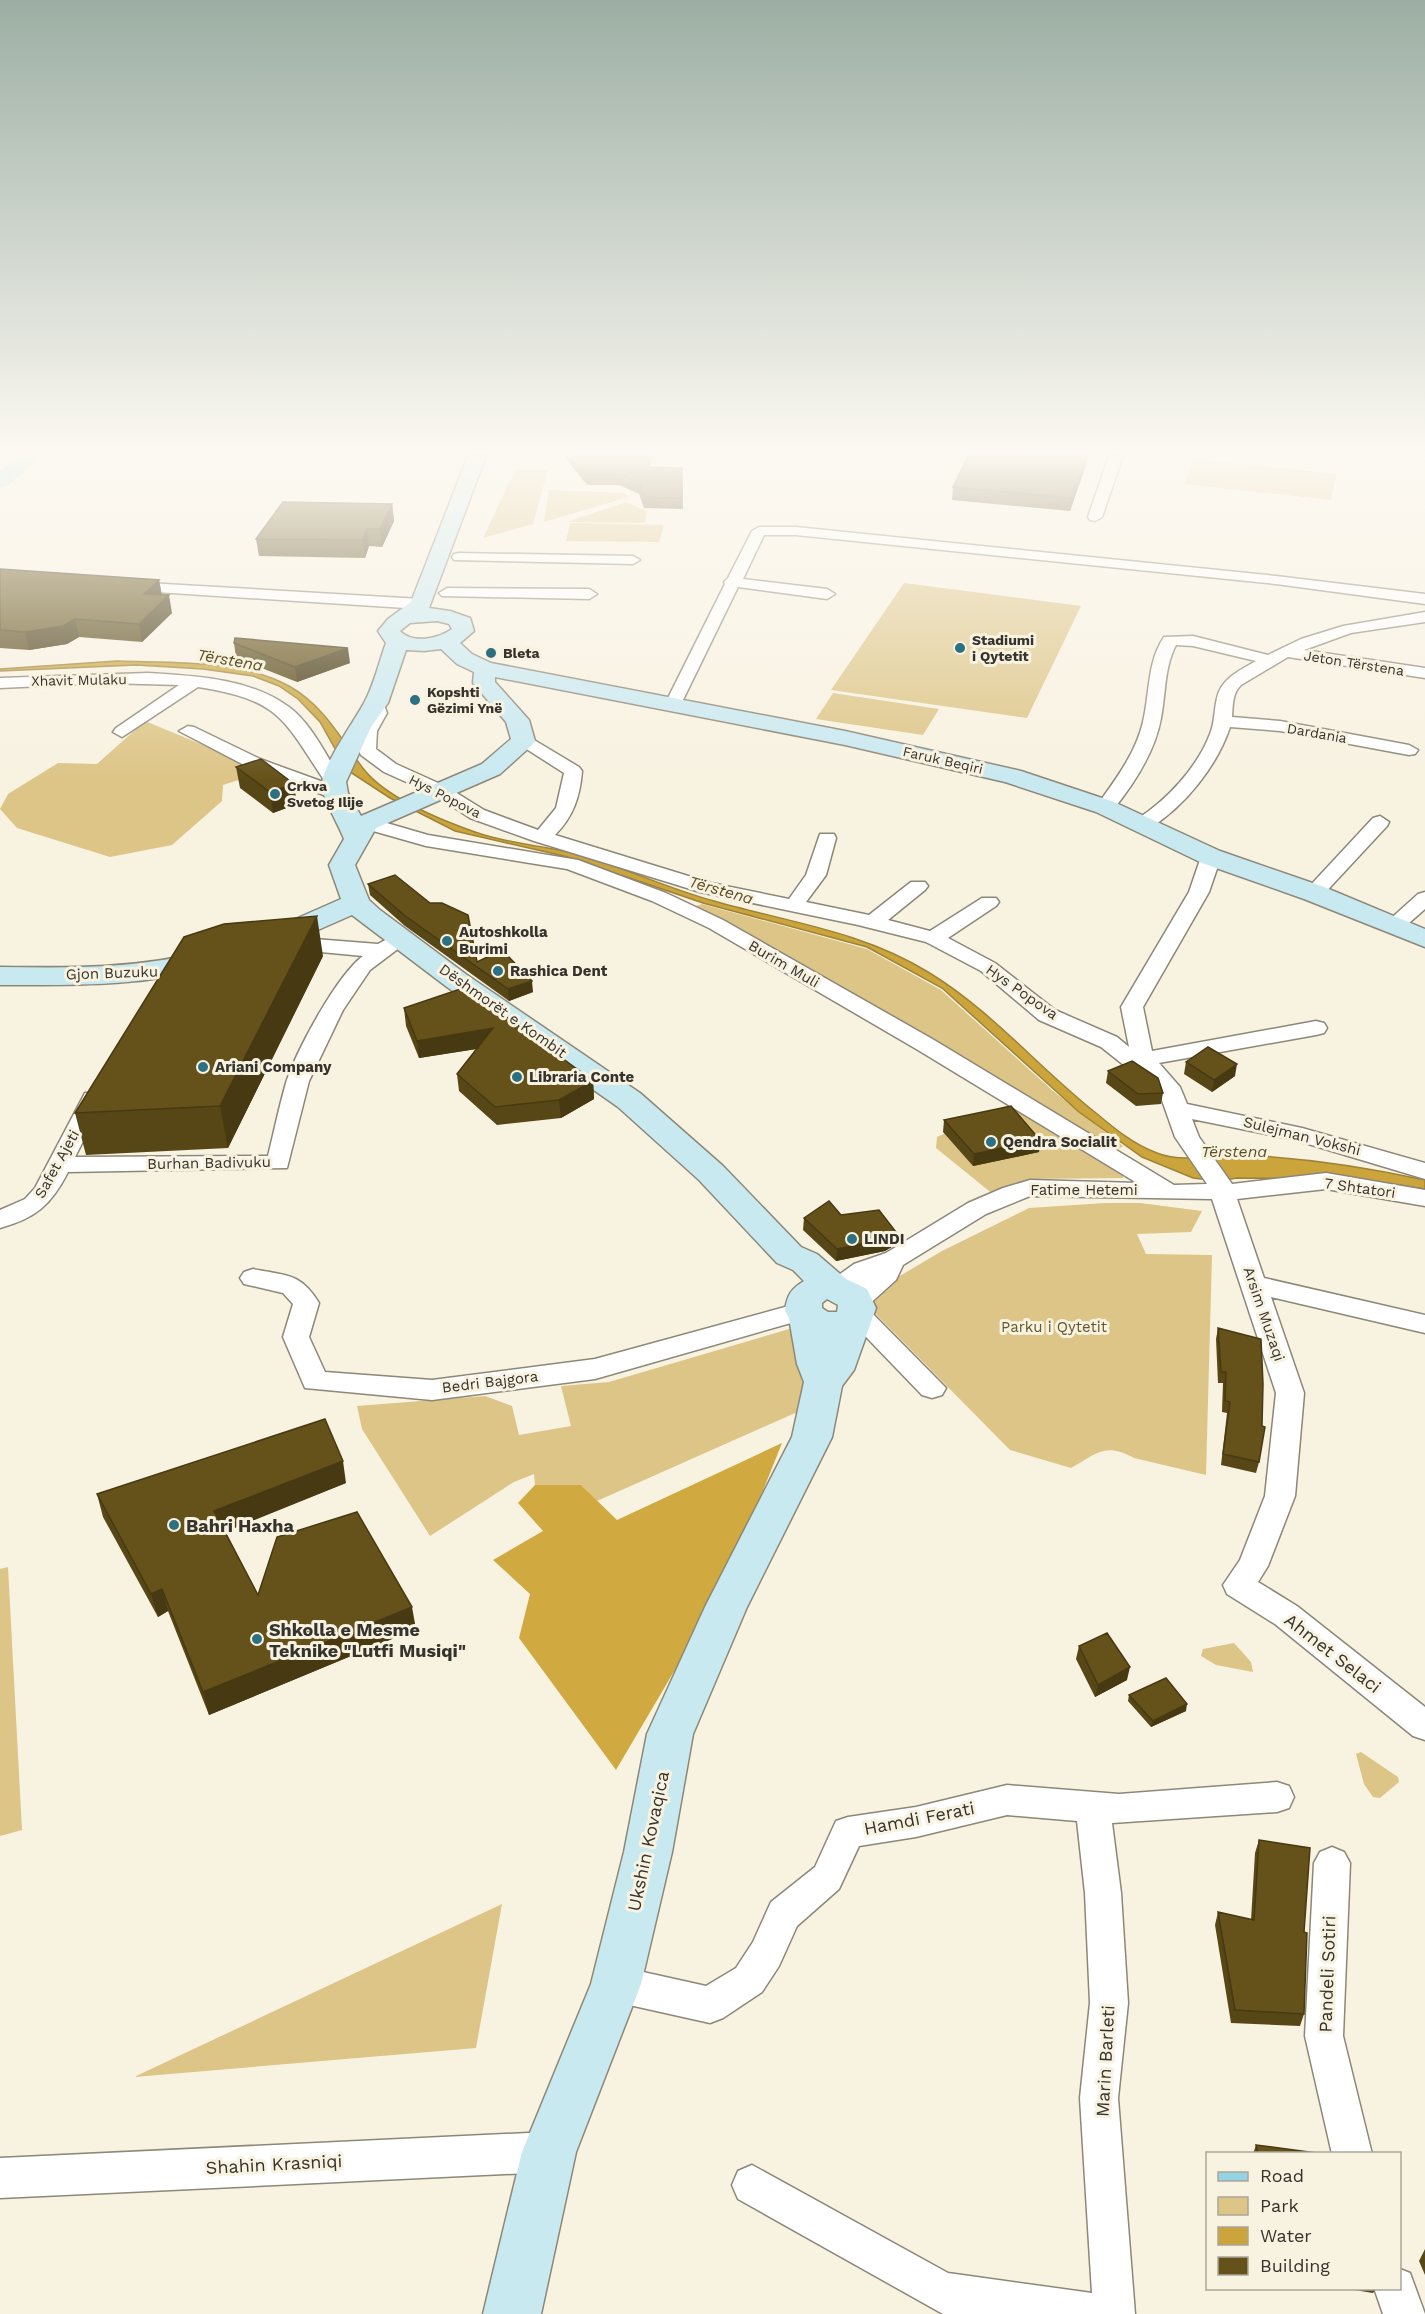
<svg xmlns="http://www.w3.org/2000/svg" width="1425" height="2314" viewBox="0 0 1425 2314" font-family="'Work Sans',sans-serif">
<rect width="100%" height="100%" fill="#f8f2e1"/>
<path fill="#ddc587" d="M1193 459 1337 474 1331 500 1184 484Z
M515 470H548L533 524 483 538Z
M549 490 625 493 629 497 544 522Z
M626 502 647 511 645 523 566 522Z
M570 523 664 525 659 542 566 541Z
M904 583 1081 606 1027 718 831 690Z
M833 693 939 709 923 735 816 719Z
M145 721 266 771 223 785 222 801 172 845 110 857 17 828 0 809 8 794 58 763 97 764Z
M702 904 867 949 941 990 1053 1091 1123 1146 1113 1153 687 909Z
M1014 1102 1123 1172V1178L1029 1179 994 1195 936 1148 937 1137Z
M1105 1203H1140L1202 1211 1191 1232 1137 1234 1146 1254 1212 1255 1206 1475 1134 1458C1104 1442 1097 1454 1071 1468L1010 1450 861 1299 942 1251 1029 1208Z
M796 1327 816 1333 804 1409 597 1501 581 1485H535L534 1474 514 1482 430 1536 362 1429 357 1406 485 1396 512 1406 519 1435 571 1426 561 1386 609 1382Z
M8 1567 22 1830 0 1836V1569Z
M1234 1643 1251 1662 1253 1672 1216 1665 1201 1656 1203 1649Z
M1361 1752 1398 1777 1399 1782 1380 1798 1373 1797 1364 1784 1356 1754Z
M502 1904 476 2048 134 2077Z"/>
<path fill="#d0aa41" d="M782 1443 726 1583 616 1770 519 1638 530 1594 493 1560 543 1531 518 1503 535 1485H581L617 1520Z"/>
<path fill="#cba53b" stroke="#9e8337" stroke-width="1.5" d="M117 661C173 663 239 659 289 686 323 705 340 737 362 767 384 797 441 820 475 832 505 843 538 845 568 852 618 864 665 888 714 901 787 922 862 931 928 972 991 1010 1039 1068 1096 1113 1115 1129 1133 1144 1157 1153 1184 1164 1216 1153 1244 1155 1304 1158 1366 1167 1425 1180V1189L1360 1179 1237 1178 1218 1181 1193 1178 1142 1157 1079 1112 942 988 867 947 703 903 568 857 455 831 390 798 347 770 320 722 298 699 279 686 253 676 203 669 136 665 0 671V669Z"/>
<g fill="none" stroke-linecap="round" stroke-linejoin="round">
<g stroke="#8d8778" stroke-width="3">
<path id="street" d="M1109 456H1123L1102 517 1095 521 1090 520 1088 517Z
M759 527H796L1276 576 1425 594V604L1276 584 796 535H764L743 579 827 589 835 594 827 599 738 587 681 704 679 708H667L665 704 725 584 724 582 728 578 752 531Z
M459 553 633 556 640 560 633 564 454 560 452 557 454 554Z
M130 582 421 599 429 604 421 609 125 590 122 587 125 584Z
M447 588 589 589 597 594 589 599 442 596 439 593Z
M1425 612V622L1351 633 1304 650 1425 668V678L1288 657 1241 685C1232 694 1233 705 1232 717L1280 721 1409 745 1418 750 1415 754 1409 755 1280 731 1230 727C1217 766 1185 806 1150 828H1136L1134 824 1136 820C1167 800 1197 768 1210 734 1215 722 1214 710 1217 698 1221 679 1240 670 1256 661L1193 646 1176 645C1164 668 1166 693 1161 718 1155 752 1134 784 1112 811H1098L1096 807C1115 780 1135 755 1143 722 1150 693 1147 662 1164 637L1193 636 1268 655 1301 639 1343 626Z
M148 673C195 676 250 678 289 707 313 725 327 758 343 782L336 787 344 793 341 797H329L248 767 179 731 188 726 194 727 260 759 326 783C283 719 281 700 198 687L122 737 113 732 116 728 179 685 106 683 0 688V678Z
M376 699 382 700 387 713 377 731 376 749 396 764 447 787 484 810 538 830 556 808 564 773 514 741 523 736 529 737 579 767 582 771C580 797 573 817 555 835L711 883 789 899 806 875 820 834H834L836 838 826 875 806 902 869 915 911 882H925L928 886 925 890 888 920 930 931 982 898H996L999 902 996 906 948 938 995 963 1055 1010 1117 1037 1129 1047 1121 1007 1189 892 1201 857 1211 851 1218 853 1221 857 1209 892 1143 1007 1152 1051 1316 1021 1324 1023 1327 1028 1324 1033 1316 1035 1159 1063 1180 1087 1187 1104 1302 1128 1425 1163V1179L1295 1140 1192 1119 1199 1137 1232 1184 1326 1173 1425 1190V1206L1326 1189 1237 1199 1264 1278 1425 1315V1333L1271 1297 1304 1393 1295 1496 1268 1566 1258 1582 1297 1606 1425 1707V1740L1413 1736 1275 1624 1227 1594 1223 1585 1240 1560 1265 1496 1276 1393 1212 1199 1030 1196 986 1214 903 1265 896 1280 866 1307 946 1388 942 1395 932 1398 922 1395 844 1314 848 1307 844 1301 859 1284C848 1293 843 1298 829 1294L825 1288 829 1282 854 1264 886 1253 968 1203 1003 1188 1030 1180 1137 1183 918 1050 709 928 652 901 567 869 426 846 359 827 357 823 366 817 428 835 578 860 666 893 723 920 934 1040 1174 1185 1207 1184 1175 1137 1158 1089 1152 1083 1144 1081 1101 1047 1039 1020 981 971 926 942 858 925 700 892 534 841 470 818 435 795 384 772 361 755C353 741 363 725 369 713L368 704Z
M1380 816 1389 822 1387 826 1321 897H1307L1304 893 1307 889 1373 818Z
M1425 892V909L1401 930H1387L1384 926 1387 922 1418 894Z
M400 932 407 934 410 938 407 942 370 970 343 1010 309 1081 287 1168 68 1172C51 1205 36 1218 0 1228V1210L25 1199 35 1188 85 1093H101L105 1098 75 1157 268 1156C274 1132 279 1107 286 1083 296 1051 337 975 363 956L289 949 282 947 279 943 282 939 289 937 378 944Z
M253 1269C286 1276 300 1272 319 1303L309 1337 325 1372 432 1380 595 1359 803 1302 812 1305 816 1311 812 1317 595 1379 432 1400 305 1388 283 1337 293 1304 283 1293 244 1284 240 1278 244 1272Z
M1277 1782 1289 1786 1294 1797 1289 1808 1277 1812 1112 1823 1121 1893 1128 2003 1118 2098 1135 2314H943L738 2199 732 2185 738 2171 752 2165 948 2273 1092 2293 1080 2098 1090 2003 1085 1893 1077 1821 1007 1815 916 1837 859 1846 839 1889 797 1926 779 1966 762 1992 723 2018 710 2023 616 2002 603 1996 598 1984 603 1972 616 1966 706 1986 736 1968 753 1942 771 1902 815 1867 836 1821 848 1817 916 1807 1007 1785 1119 1794Z
M1332 1847 1344 1852 1350 1863 1343 2036 1372 2154H1332L1305 2036 1314 1863 1320 1852Z
M549 2132 563 2138 569 2152 563 2166 549 2172 0 2198V2158Z
M1400 2269 1410 2273 1425 2314H1383L1374 2288H1400Z"/>
</g>
<g stroke="#8d8778" stroke-width="3">
<path id="secondary" d="M468 456H486L429 608 450 611 470 618 474 631 460 643 472 654 491 663 845 731 1021 771 1114 802 1220 851 1324 887 1425 929V947L1304 899 1202 863 1096 812 1005 782 845 745 495 677V682L529 720 535 741 531 746 500 774 376 828 355 865 369 900 380 910 467 975 640 1093 723 1166 801 1247 817 1254 846 1279 867 1289 876 1308 854 1370 842 1386 832 1437 747 1607 693 1734 672 1852 641 1984 576 2152 541 2314H483L522 2152 591 1984 624 1852 647 1734 705 1607 792 1437 804 1382 797 1364 789 1318 785 1311C787 1295 791 1289 804 1281L793 1270 777 1263 699 1180 618 1107 447 987 352 915 286 944 276 946 266 944 262 938 266 932 341 899 329 865 344 839C339 825 321 796 322 784 323 764 354 722 364 703 374 685 379 662 386 643L378 631 388 619 411 602ZM437 621 449 624 452 629C438 639 413 644 400 631L410 623ZM441 649 457 664 474 672 473 683 506 722 511 739 482 764 361 816 348 793 346 782 371 727 388 703 406 650 424 651ZM827 1299 838 1305 837 1312H828L822 1308V1303Z
M206 951 216 954 220 960 216 966C144 987 74 985 0 985V967C72 968 136 969 206 951Z"/>
</g>
<g stroke="#d7d6d5" stroke-width="3">
<path id="primary" d="M20 456H40L7 485 0 487V472Z"/>
</g>
<use href="#street" fill="#fff" fill-rule="evenodd"/>
<use href="#secondary" fill="#c9e9f1" fill-rule="evenodd"/>
<use href="#primary" fill="#93d3e3" fill-rule="evenodd"/>
</g>
<path fill="#574716" d="M566 456H651L650 467 682 468 683 509 644 508 639 494 619 485H587L566 459Z
M1089 456 1070 511 952 500 953 487Z
M392 504 394 521 382 547 369 546 365 558 259 556 256 539Z
M0 569 159 580 162 595 172 613 142 642 79 637 67 644 29 650 0 648Z
M234 643 350 663 297 682 236 658Z
M236 767 297 804 273 813 240 788Z
M368 884 477 962 533 992 509 1001 405 926 370 895Z
M323 956 228 1148 86 1155 75 1113Z
M404 1008 593 1081 594 1099 561 1118 497 1125 459 1091 457 1074 477 1049 419 1058 406 1026Z
M1186 1062 1235 1076 1212 1092 1184 1074Z
M1108 1071 1163 1093 1161 1104 1136 1106 1106 1083Z
M944 1120 1040 1140 1039 1152 973 1166 943 1132Z
M841 1215 895 1245 885 1251 836 1261 803 1230 804 1218Z
M1218 1328 1259 1462 1256 1473 1221 1465 1227 1413 1222 1412 1223 1383H1218L1216 1339Z
M346 1483 225 1531 258 1595 416 1629 209 1715 168 1611 158 1617 103 1517 97 1494Z
M1079 1646 1127 1680 1095 1697 1076 1659Z
M1129 1695 1186 1711 1151 1727 1128 1701Z
M1259 1840 1304 1932V2014L1300 2026 1231 2023 1215 1925 1218 1912 1251 1920 1255 1853Z
M1256 2145 1324 2154H1253Z
M1425 2249V2275L1419 2261Z
M1348 2289H1376L1373 2293Z"/>
<path fill="#473912" d="M1086 456H1089L1070 511 1071 498Z
M392 504 394 521 382 547 380 529Z
M367 529 369 546 365 558 363 540Z
M159 580 162 598 144 594Z
M169 595 172 613 142 642 139 624Z
M75 619 79 637 67 644 29 650 25 632Z
M348 648 350 663 297 682 295 667Z
M294 784 297 804 273 813 270 792Z
M317 916 323 956 228 1148 220 1106Z
M532 981 533 992 509 1001 508 989Z
M493 1028 494 1046 419 1058 417 1041Z
M1237 1064 1235 1076 1212 1092 1214 1080Z
M593 1081 594 1099 561 1118 559 1100Z
M1040 1140 1039 1152 973 1166 974 1154Z
M896 1232 895 1245 885 1251 836 1261 837 1249Z
M343 1461 346 1483 220 1534 214 1511Z
M162 1589 168 1611 158 1617 151 1594Z
M412 1607 416 1629 209 1715 203 1692Z
M1130 1667 1127 1680 1095 1697 1098 1685Z
M1187 1704 1186 1711 1151 1727 1153 1721Z"/>
<path fill="#65521a" stroke="#473912" stroke-width="1.5" d="M572 456H650L649 467 682 468V498L644 497 639 482 619 474H586Z
M968 456H1086L1071 498 953 487Z
M283 502 392 504 380 529H367L363 540 256 539Z
M0 569 159 580 144 594 169 595 139 624 75 619 63 626 25 632 0 630Z
M235 638 348 648 295 667 234 643Z
M261 759 294 784 270 792 236 767Z
M395 875 430 903H442L468 915 477 962 502 950 532 981 508 989 404 915 368 884Z
M317 916 220 1106 75 1113 184 937 224 924Z
M466 987 593 1081 559 1100 495 1107 457 1074 493 1028 417 1041 404 1008Z
M1208 1047 1237 1064 1214 1080 1186 1062Z
M1132 1061 1158 1078 1163 1093 1138 1094 1108 1071Z
M1011 1106 1040 1140 974 1154 944 1120Z
M829 1201 841 1215 879 1210 896 1232 886 1239 837 1249 804 1218Z
M1218 1328 1261 1339 1263 1384 1262 1426 1265 1427 1259 1462 1223 1454 1230 1402 1225 1401 1226 1372H1221Z
M325 1419 343 1461 214 1511 258 1595 277 1537 357 1512 412 1607 203 1692 162 1589 151 1594 97 1494Z
M1107 1633 1130 1667 1098 1685 1079 1646Z
M1166 1678 1187 1704 1153 1721 1129 1695Z
M1259 1840 1310 1848 1304 1932 1307 1933 1304 2014 1235 2010 1218 1912 1254 1920Z
M1256 2145 1324 2154H1258Z"/>
<linearGradient id="sky" x2="0" y2="1"><stop stop-color="#9caea3"/><stop offset="0.58" stop-color="#fcf9f2"/><stop offset="1" stop-color="#fcf9f2" stop-opacity="0"/></linearGradient>
<rect width="1425" height="780" fill="url(#sky)"/>
<g fill="#2d7081" stroke="#f8f2e1" stroke-width="2">
<circle cx="960" cy="648" r="6"/>
<circle cx="491" cy="653" r="6"/>
<circle cx="415" cy="700" r="6"/>
<circle cx="275" cy="794" r="6"/>
<circle cx="447" cy="941" r="6"/>
<circle cx="498" cy="971" r="6"/>
<circle cx="203" cy="1067" r="6"/>
<circle cx="517" cy="1077" r="6"/>
<circle cx="991" cy="1142" r="6"/>
<circle cx="852" cy="1239" r="6"/>
<circle cx="174" cy="1525" r="6"/>
<circle cx="257" cy="1639" r="6"/>
</g>
<g text-anchor="middle" dominant-baseline="central" stroke-width="6" stroke-linejoin="round" paint-order="stroke">
<g font-size="14" font-weight="bold" fill="#36332d" stroke="#f8f2e1" text-anchor="start">
<text x="972" y="640">Stadiumi<tspan x="972" dy="16">i Qytetit</tspan></text>
<text x="503" y="653">Bleta</text>
<text x="427" y="692">Kopshti<tspan x="427" dy="16">Gëzimi Ynë</tspan></text>
<text x="287" y="786">Crkva<tspan x="287" dy="16">Svetog Ilije</tspan></text>
</g>
<g font-size="14" fill="#36332d" stroke="#f8f2e1">
<text transform="translate(1354 663) rotate(9)">Jeton Tërstena</text>
<text transform="translate(79 680) rotate(-1)">Xhavit Mulaku</text>
<text transform="translate(1317 733) rotate(10)">Dardania</text>
<text transform="translate(943 760) rotate(13)">Faruk Beqiri</text>
<text transform="translate(445 796) rotate(27)">Hys Popova</text>
</g>
<g font-size="15" font-weight="bold" fill="#36332d" stroke="#f8f2e1" text-anchor="start">
<text x="459" y="932">Autoshkolla<tspan x="459" dy="17">Burimi</tspan></text>
<text x="510" y="971">Rashica Dent</text>
<text x="215" y="1067">Ariani Company</text>
<text x="529" y="1077">Libraria Conte</text>
<text x="1003" y="1142">Qendra Socialit</text>
<text x="864" y="1239">LINDI</text>
</g>
<g font-size="15" fill="#36332d" stroke="#f8f2e1">
<text transform="translate(784 964) rotate(30)">Burim Muli</text>
<text transform="translate(112 973) rotate(-2)">Gjon Buzuku</text>
<text transform="translate(1022 992) rotate(35)">Hys Popova</text>
<text transform="translate(503 1011) rotate(35)">Dëshmorët e Kombit</text>
<text transform="translate(1302 1136) rotate(14)">Sulejman Vokshi</text>
<text transform="translate(209 1163) rotate(-1)">Burhan Badivuku</text>
<text transform="translate(57 1164) rotate(-61)">Safet Ajeti</text>
<text transform="translate(1360 1188) rotate(8)">7 Shtatori</text>
<text x="1084" y="1190">Fatime Hetemi</text>
<text transform="translate(1264 1314) rotate(71)">Arsim Muzaqi</text>
<text transform="translate(490 1382) rotate(-7)">Bedri Bajgora</text>
</g>
<g font-size="15" fill="#66562c" stroke="#f8f2e1">
<text x="1054" y="1327">Parku i Qytetit</text>
</g>
<g font-size="16" font-style="italic" fill="#5e4e24" stroke="#f8f2e1">
<text transform="translate(230 660) rotate(10)">Tërstena</text>
<text transform="translate(721 890) rotate(16)">Tërstena</text>
<text x="1234" y="1151">Tërstena</text>
</g>
<g font-size="18" font-weight="bold" fill="#36332d" stroke="#f8f2e1" text-anchor="start">
<text x="186" y="1525">Bahri Haxha</text>
<text x="269" y="1629">Shkolla e Mesme<tspan x="269" dy="21">Teknike "Lutfi Musiqi"</tspan></text>
</g>
<g font-size="18" fill="#36332d" stroke="#f8f2e1">
<text transform="translate(1333 1653) rotate(38)">Ahmet Selaci</text>
<text transform="translate(919 1818) rotate(-11)">Hamdi Ferati</text>
<text transform="translate(648 1841) rotate(-78)">Ukshin Kovaqica</text>
<text transform="translate(1327 1974) rotate(-88)">Pandeli Sotiri</text>
<text transform="translate(1105 2061) rotate(-87)">Marin Barleti</text>
<text transform="translate(274 2164) rotate(-3)">Shahin Krasniqi</text>
</g>
</g>
<rect x="1206" y="2152" width="195" height="138" fill="#f8f2e1" stroke="#aaa699" stroke-width="1.5"/>
<rect x="1218" y="2172" width="30" height="9" fill="#93d3e3" stroke="#aaa699" stroke-width="1.5"/>
<text x="1260" y="2182" font-size="18" fill="#36332d">Road</text>
<rect x="1218" y="2197" width="30" height="18" fill="#ddc587" stroke="#aaa699" stroke-width="1.5"/>
<text x="1260" y="2212" font-size="18" fill="#36332d">Park</text>
<rect x="1218" y="2227" width="30" height="18" fill="#cba53b" stroke="#aaa699" stroke-width="1.5"/>
<text x="1260" y="2242" font-size="18" fill="#36332d">Water</text>
<rect x="1218" y="2257" width="30" height="18" fill="#65521a" stroke="#aaa699" stroke-width="1.5"/>
<text x="1260" y="2272" font-size="18" fill="#36332d">Building</text>
</svg>
